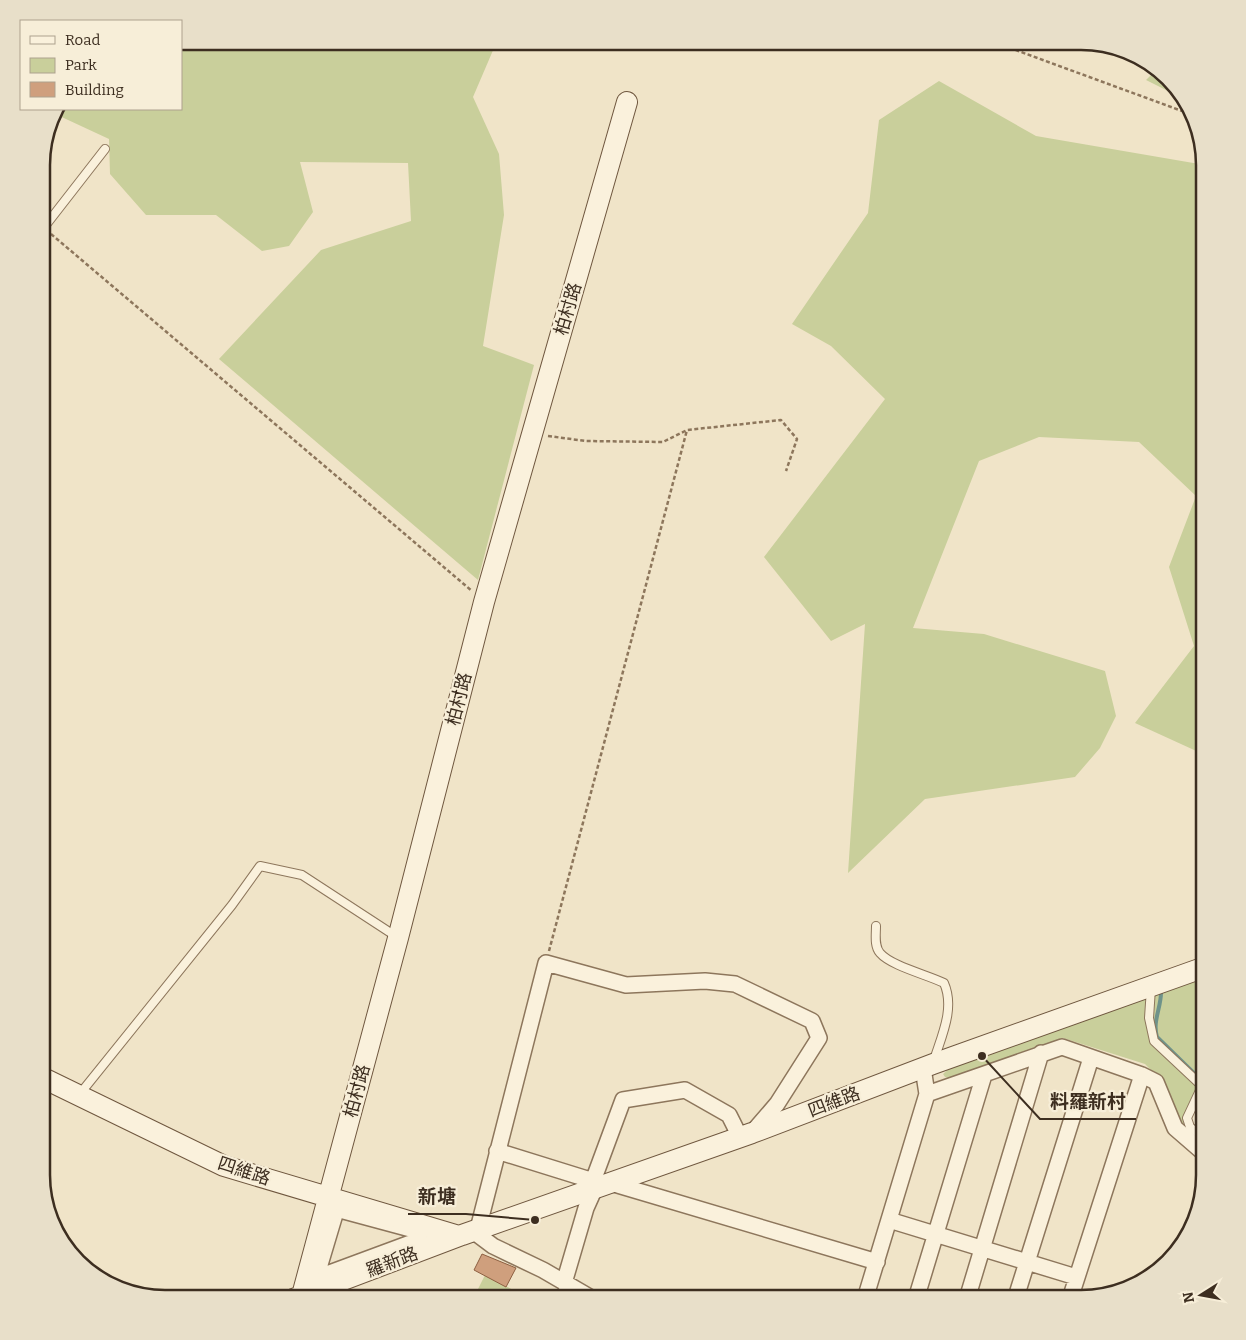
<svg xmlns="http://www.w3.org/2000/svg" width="1246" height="1340" viewBox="0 0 1246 1340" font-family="Bitter,'Noto Sans TC',serif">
<rect width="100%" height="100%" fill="#f0e4c8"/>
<path fill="#c9cf9b" d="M181 41H497L473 97 499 154 504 215 483 346 534 365 478 580 219 359 321 250 411 221 408 163 300 162 313 212 289 246 262 251 216 215H146L110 174 109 139 53 113 55 109H181Z
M1156 70 1179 89 1181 92 1178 96 1146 80Z
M939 81 1036 136 1205 165V755L1135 723 1194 646 1169 567 1196 496 1139 442 1039 437 979 461 913 628 984 634 1105 671 1116 716 1100 748 1075 777 925 799 848 873 865 624 831 641 764 557 885 399 831 346 792 324 868 213 879 120Z
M1205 978V1084L1187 1118 1205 1139V1147L1177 1124 1158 1077 1145 1064 1063 1038 955 1080 945 1077 943 1074 950 1068Z
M485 1275 530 1299H473Z"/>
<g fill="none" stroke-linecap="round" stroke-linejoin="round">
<path stroke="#6f938a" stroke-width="4" d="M1161 990C1162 1006 1152 1021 1157 1037L1202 1081"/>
</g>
<path fill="#cf9f7d" stroke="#8d5f41" d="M482 1254 516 1268 506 1287 474 1270Z"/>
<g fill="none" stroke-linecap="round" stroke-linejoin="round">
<g stroke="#8d765c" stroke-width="10">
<path id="lane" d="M42 230 105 149
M876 926C876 935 874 946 880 953 891 966 928 975 944 983 955 1008 942 1035 934 1060
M1151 988 1149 1018 1154 1041 1202 1086 1187 1118 1190 1127 1205 1139
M79 1095 232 905 260 866 302 875 397 937"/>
</g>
<g stroke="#8d765c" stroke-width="18">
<path id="street" d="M927 1094 1062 1047 1142 1075 1156 1082 1175 1128 1205 1154
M497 1151 600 1183
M593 1181 623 1100 685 1090 729 1115 740 1137
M611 1183 877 1262
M340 1210 418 1231 424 1234V1238L316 1278 336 1211Z
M889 1220 1076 1277
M478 1229 546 963 626 985 705 981 735 984 812 1021 819 1038 777 1104 752 1133
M473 1231 493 1246 543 1270 593 1299
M564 1283 586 1208 595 1188
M1017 1294 1091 1058
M865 1299 927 1094 923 1068
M916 1299 984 1075
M967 1299 1041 1053
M1070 1299 1142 1075"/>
</g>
<g stroke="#6f573f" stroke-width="22">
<path id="secondary" d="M41 1077 224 1166 459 1236
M293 1299 462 1235 752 1133 933 1064 1205 967
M301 1299 398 938 484 602 627 102"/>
</g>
<path stroke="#8d765c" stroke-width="2.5" stroke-dasharray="4 2.5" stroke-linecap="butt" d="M991 41 1193 115
M51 234 472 591
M548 436 586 441 663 442 687 430 781 420 797 439 786 471
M549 951 687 430"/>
<use href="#lane" stroke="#faf1dc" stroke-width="8"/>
<use href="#street" stroke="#faf1dc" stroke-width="15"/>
<use href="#secondary" stroke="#faf1dc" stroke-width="20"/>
</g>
<g text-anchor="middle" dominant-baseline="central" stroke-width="4.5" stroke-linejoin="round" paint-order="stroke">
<g font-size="18" fill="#3d2e20" stroke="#f7eed8">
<text transform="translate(568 309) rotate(-74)">柏村路</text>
<text transform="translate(459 699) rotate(-76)">柏村路</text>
<text transform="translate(357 1091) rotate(-75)">柏村路</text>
<text transform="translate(834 1102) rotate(-21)">四維路</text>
<text transform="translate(244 1171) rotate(18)">四維路</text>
<text transform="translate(392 1262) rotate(-21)">羅新路</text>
</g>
</g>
<path d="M0 0H1246V1340H0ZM165 50H1081A115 115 0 0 1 1196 165V1175A115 115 0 0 1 1081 1290H165A115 115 0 0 1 50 1175V165A115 115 0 0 1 165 50Z" fill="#e8dfc9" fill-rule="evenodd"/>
<path fill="none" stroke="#3d2e20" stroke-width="2.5" d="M165 50H1081A115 115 0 0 1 1196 165V1175A115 115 0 0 1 1081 1290H165A115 115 0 0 1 50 1175V165A115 115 0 0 1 165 50Z"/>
<path fill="none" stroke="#3d2e20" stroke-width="2" d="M982 1056L1040 1119H1136M535 1220L466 1214H408"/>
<g fill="#3d2e20" stroke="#f7eed8" stroke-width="2">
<circle cx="982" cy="1056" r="5"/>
<circle cx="535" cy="1220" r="5"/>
</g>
<g font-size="19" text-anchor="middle" font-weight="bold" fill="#3d2e20" stroke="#f7eed8" stroke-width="4.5" stroke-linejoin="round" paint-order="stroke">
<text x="1088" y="1108">料羅新村</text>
<text x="437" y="1203">新塘</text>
</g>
<rect x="20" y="20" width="162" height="90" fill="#f7eed8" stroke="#ada18e"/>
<rect x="30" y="36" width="25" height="8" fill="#faf1dc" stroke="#ada18e"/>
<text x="65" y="45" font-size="15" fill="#3d2e20">Road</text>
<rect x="30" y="58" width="25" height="15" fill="#c9cf9b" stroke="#ada18e"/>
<text x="65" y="70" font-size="15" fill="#3d2e20">Park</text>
<rect x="30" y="82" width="25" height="15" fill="#cf9f7d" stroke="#ada18e"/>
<text x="65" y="95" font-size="15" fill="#3d2e20">Building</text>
<g transform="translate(1201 1295) rotate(259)" stroke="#f7eed8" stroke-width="4" paint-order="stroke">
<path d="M0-4L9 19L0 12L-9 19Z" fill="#3d2e20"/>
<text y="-8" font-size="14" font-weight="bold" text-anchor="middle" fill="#3d2e20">N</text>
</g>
</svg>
